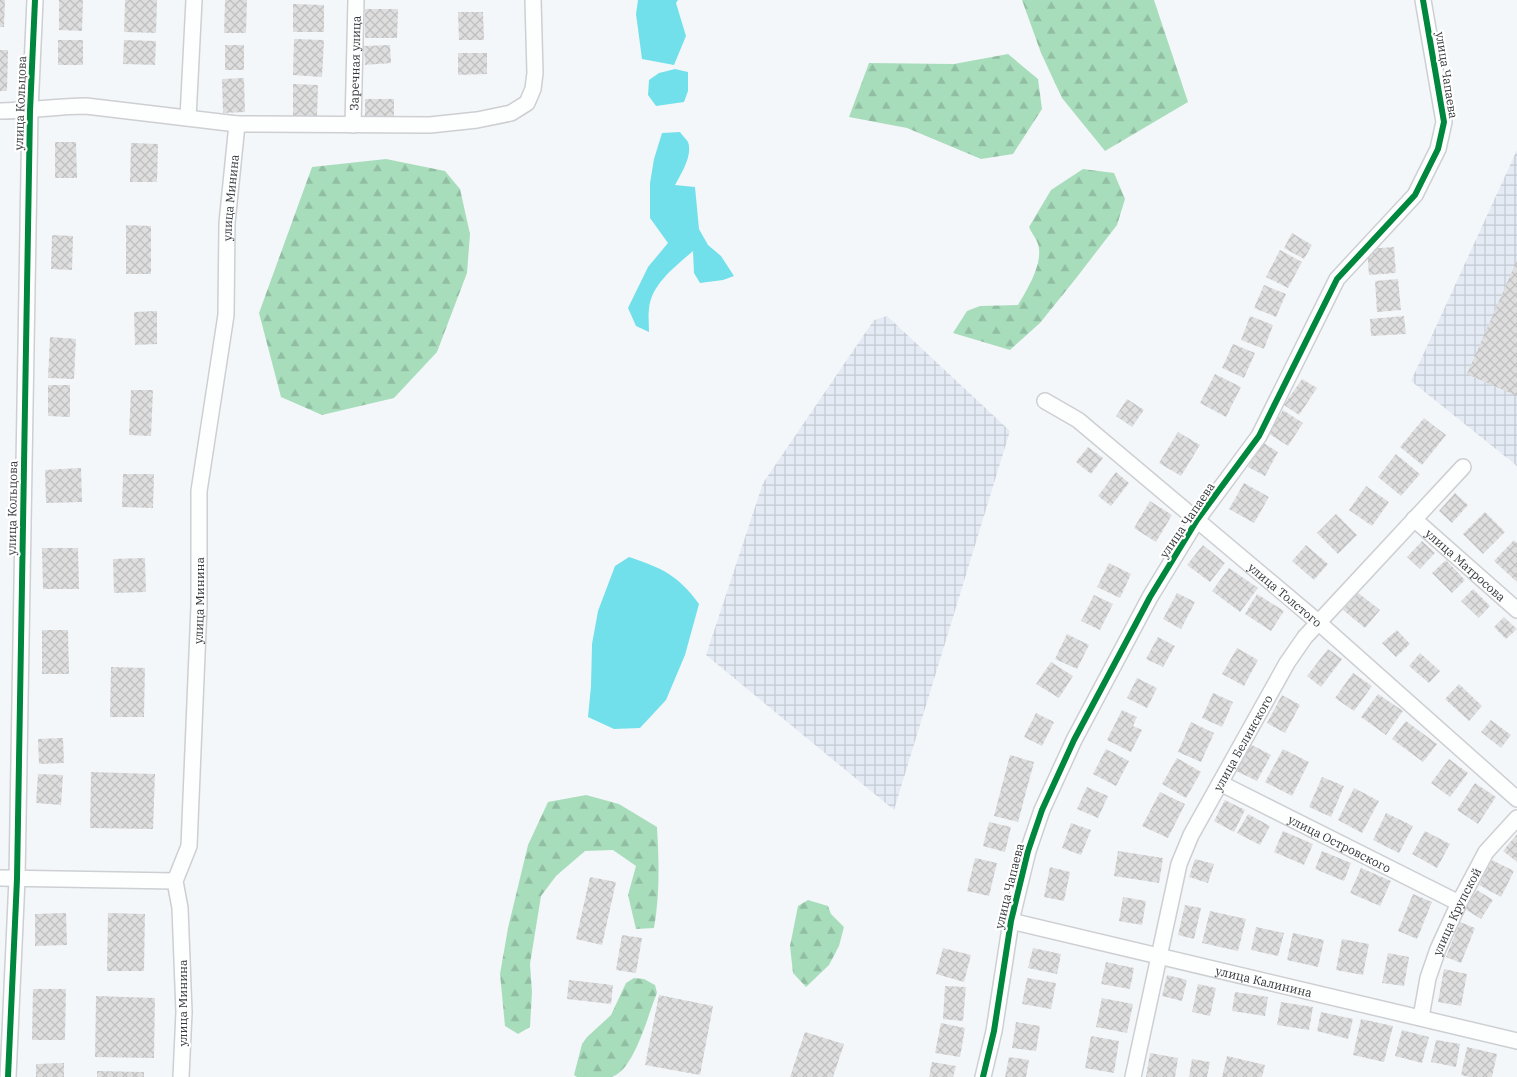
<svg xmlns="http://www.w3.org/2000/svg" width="1517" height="1077" viewBox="0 0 1517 1077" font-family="'IBM Plex Serif',serif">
<defs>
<pattern id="industrial-grid" width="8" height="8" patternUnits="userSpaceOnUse" patternTransform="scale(1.25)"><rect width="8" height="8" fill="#e4ebf4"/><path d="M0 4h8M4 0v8" fill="none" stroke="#c4cad2"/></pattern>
<pattern id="forest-firs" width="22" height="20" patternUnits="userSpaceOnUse" patternTransform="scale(1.25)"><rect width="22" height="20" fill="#a8ddbc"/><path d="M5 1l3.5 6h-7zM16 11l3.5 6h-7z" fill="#91bea2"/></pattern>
<pattern id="building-cross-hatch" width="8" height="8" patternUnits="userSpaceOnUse" patternTransform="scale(1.25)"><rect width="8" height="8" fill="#dededf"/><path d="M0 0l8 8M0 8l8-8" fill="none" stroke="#bfbfc0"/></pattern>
</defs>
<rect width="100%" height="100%" fill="#f4f7fa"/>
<path fill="url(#industrial-grid)" d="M1517 150V466L1411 381Z
M887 316 1010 431 894 810 706 655 763 483 874 320Z"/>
<path fill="url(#forest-firs)" d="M1022 0H1154L1188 102 1105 151 1062 98 1041 53Z
M1008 54 1038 79 1042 109 1013 154 981 159 907 128 849 117 869 63 954 64Z
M386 159 445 171 460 189 470 234 467 273 437 352 394 398 322 415 281 397 259 313 312 167Z
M1083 169 1114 173 1125 199 1117 225 1077 277 1040 323 1010 350 953 333 967 311 980 306 1018 305C1027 290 1041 267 1039 249 1039 242 1032 234 1029 227L1051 190Z
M586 795 619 804 657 827C659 861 660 894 654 928L636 929 628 895 636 866 613 850 585 851 556 876 541 896 530 964 532 992 530 1027 518 1034 505 1026 500 974 508 928 528 845 548 802Z
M808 900 828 906 831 914 844 927 839 946 829 965 806 987 793 973 790 946 798 906Z
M634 978 644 979 655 985 657 993C648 1014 635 1069 612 1077 604 1077 586 1077 577 1077L574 1075 582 1044 587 1037 611 1015 626 983Z"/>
<path fill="#72e0eb" d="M638 0H678L676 3 686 36 674 65 642 59 636 14Z
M675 69 688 72V91L684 102 656 106 648 95 649 80 659 73Z
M680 132C682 135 686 139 688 142 693 155 681 174 675 185L695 187 699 229 708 245 721 256 734 276 723 280 700 283 694 273 693 251C676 266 651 284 649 309 648 316 649 324 649 332L636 326 628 308 648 267 668 243 650 218V183L654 159 662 133Z
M629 557C662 568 678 575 699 604L685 655 666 700 640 728 614 729 588 717 591 686 592 644 598 611 615 566Z"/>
<path fill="url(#building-cross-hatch)" d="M0 0H5L4 27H0Z
M59 0H83L82 31 59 30Z
M125 0H157L156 33 124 32Z
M225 0H247L246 33H224Z
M293 4 324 5V32H293Z
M365 9H398L397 38H365Z
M458 12H483L484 40H459Z
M294 39 324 40 322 77 293 75Z
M58 40H83V65H58Z
M124 40 156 41 155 65 123 64Z
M225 45H244V70H225Z
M390 45 391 63 365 65 364 46Z
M0 50H8L7 91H0Z
M458 53H487V74L458 75Z
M244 78 245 112 223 113 222 79Z
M293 84 318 85 317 117H293Z
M365 99H394V119H365Z
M55 142H76L77 178H55Z
M131 143 158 144 157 182H130Z
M126 225 151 226V274H126Z
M1292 233 1312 245 1304 259 1284 248Z
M52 235 73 236 72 270 51 269Z
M1394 247 1396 273 1369 275 1367 249Z
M1280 250 1302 262 1288 288 1266 277Z
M1517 260V396L1467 374Z
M1398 279 1401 310 1377 312 1375 281Z
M1264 285 1286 294 1276 317 1254 308Z
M157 311V344L135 345 134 312Z
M1250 316 1273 325 1264 349 1241 340Z
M1404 316 1406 334 1371 336 1370 319Z
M50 337 76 339 74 379 48 378Z
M1233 344 1255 353 1244 378 1222 368Z
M1215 374 1241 387 1226 417 1200 403Z
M1302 379 1317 388 1299 415 1284 405Z
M48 385H70V417L48 416Z
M131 390H153L151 436 129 435Z
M1127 399 1144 410 1132 427 1116 416Z
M1283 410 1303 423 1288 446 1268 433Z
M1424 418 1446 435 1422 465 1400 447Z
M1178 432 1200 445 1181 476 1159 463Z
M1262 442 1278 452 1265 476 1248 467Z
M1088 447 1103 458 1091 474 1076 462Z
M1396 454 1420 474 1401 496 1378 477Z
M81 468 82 502 46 503 45 470Z
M1116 472 1129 483 1111 506 1098 496Z
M123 474H154L153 508 122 507Z
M1244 483 1269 497 1254 523 1229 509Z
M1366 486 1389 502 1372 526 1349 510Z
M1455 493 1468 505 1452 523 1439 511Z
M1150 501 1172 515 1156 542 1134 528Z
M1485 512 1505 532 1483 554 1463 534Z
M1336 514 1357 535 1338 554 1317 533Z
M1514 540 1517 543V582L1494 561Z
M1422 541 1435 553 1420 569 1407 557Z
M1203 545 1225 563 1210 582 1187 565Z
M1306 545 1328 564 1314 580 1292 561Z
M42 548H78L79 589H43Z
M145 558 146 592 114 593 113 559Z
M1446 560 1465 580 1452 593 1432 573Z
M1109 563 1131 574 1120 598 1097 587Z
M1229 568 1258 588 1240 612 1212 591Z
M1473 589 1490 606 1479 618 1461 601Z
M1357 592 1380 610 1365 628 1343 610Z
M1177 593 1195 602 1181 629 1163 619Z
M1257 594 1284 611 1271 631 1245 614Z
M1094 595 1113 604 1100 630 1081 621Z
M1504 617 1517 629 1506 639 1494 627Z
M42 630H68L69 674H42Z
M1397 630 1410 644 1396 657 1382 643Z
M1067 634 1089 645 1077 669 1055 659Z
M1158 637 1175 646 1163 667 1146 659Z
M1237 648 1258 660 1244 686 1222 674Z
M1328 649 1342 659 1321 687 1307 676Z
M1420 653 1440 671 1429 683 1409 666Z
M1051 662 1073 676 1059 698 1036 684Z
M111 667 145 668 144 717H110Z
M1353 673 1372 686 1354 711 1335 698Z
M1137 678 1157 688 1147 708 1127 698Z
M1459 684 1482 706 1469 721 1445 699Z
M1213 693 1233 702 1222 727 1202 718Z
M1378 694 1403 711 1386 735 1361 717Z
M1282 695 1300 705 1285 733 1267 723Z
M1122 710 1137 717 1133 726 1142 730 1131 752 1107 740Z
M1036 713 1054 722 1042 746 1024 737Z
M1491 720 1511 735 1501 748 1481 732Z
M1406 721 1437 744 1423 762 1392 739Z
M1191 722 1214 733 1201 762 1178 752Z
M63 738 64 763 39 764 38 739Z
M1250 744 1271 755 1257 781 1236 771Z
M1106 749 1129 761 1116 786 1093 774Z
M1283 749 1309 762 1292 796 1265 782Z
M1010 755 1034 762 1018 822 994 816Z
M1177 758 1201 772 1186 798 1162 784Z
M1449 759 1468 773 1450 797 1431 783Z
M91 772 155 774 153 829 90 828Z
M38 774 63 775 61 805 36 803Z
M1322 777 1344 786 1331 817 1309 807Z
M1475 783 1496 797 1478 824 1457 810Z
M1087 787 1108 796 1098 818 1077 809Z
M1354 788 1379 801 1362 833 1338 820Z
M1160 792 1185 804 1168 838 1142 826Z
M1225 800 1245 810 1234 832 1214 821Z
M1386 813 1413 826 1399 853 1373 840Z
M1248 814 1270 826 1260 845 1237 833Z
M989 822 1011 827 1005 852 983 846Z
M1071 823 1091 830 1081 855 1062 848Z
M1283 831 1313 844 1304 865 1274 852Z
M1425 831 1450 844 1437 868 1412 854Z
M1517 834V862L1503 851Z
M1118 851 1163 858 1159 883 1114 876Z
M1322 851 1351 863 1344 881 1315 869Z
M975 858 997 863 989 896 967 891Z
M1195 859 1214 864 1208 883 1189 877Z
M1492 860 1514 871 1501 897 1479 885Z
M1050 867 1070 872 1064 901 1044 897Z
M1361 868 1391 881 1380 906 1350 893Z
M590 877 616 882 602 945 576 939Z
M1477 890 1493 900 1481 919 1465 909Z
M1413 894 1432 902 1417 939 1398 931Z
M1123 897 1146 901 1142 925 1119 921Z
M1185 905 1201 908 1194 939 1178 935Z
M1210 911 1246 919 1238 951 1202 943Z
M66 913 67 945 35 946V914Z
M108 913 145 914 144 971H107Z
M1460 922 1475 928 1461 963 1446 957Z
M1256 927 1284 933 1278 956 1251 950Z
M1293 933 1324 940 1318 967 1287 960Z
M622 935 642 938 636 973 616 970Z
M1342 939 1369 944 1363 975 1336 970Z
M943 948 971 955 964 982 936 974Z
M1033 948 1061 954 1057 974 1028 968Z
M1388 953 1409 957 1404 986 1382 983Z
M1106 962 1134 968 1130 989 1101 984Z
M1444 969 1467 974 1461 1006 1438 1002Z
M1167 975 1187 980 1182 1001 1162 996Z
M1027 978 1056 983 1051 1009 1022 1004Z
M569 980 613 985 611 1004 567 999Z
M1198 984 1216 988 1210 1016 1192 1012Z
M945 986 966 987 963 1021 943 1019Z
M33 989H66L65 1040H32Z
M1235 992 1268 997 1265 1016 1232 1011Z
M659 995 713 1006 700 1075 645 1065Z
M96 996 155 998 154 1058 95 1057Z
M1102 998 1133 1004 1127 1033 1096 1027Z
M1281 1002 1313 1007 1309 1030 1277 1025Z
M1321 1012 1353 1019 1348 1039 1317 1031Z
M1361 1019 1393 1026 1384 1062 1353 1055Z
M1016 1022 1040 1026 1036 1051 1012 1048Z
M941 1023 965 1028 960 1057 935 1053Z
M1402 1030 1429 1037 1422 1063 1395 1056Z
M805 1032 844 1044 833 1077H790Z
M1091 1036 1119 1041 1114 1073 1085 1068Z
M1436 1040 1460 1044 1456 1067 1431 1062Z
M1467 1047 1497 1054 1492 1077H1470L1461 1075Z
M1150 1053 1178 1058 1175 1077H1146Z
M1227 1056 1265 1065 1262 1077H1222Z
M1009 1057 1029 1060 1026 1077H1005Z
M1192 1059 1210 1062 1207 1077H1189Z
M932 1062 956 1066 953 1077H929Z
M64 1063V1077H36V1064Z
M97 1071 144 1072V1077H97Z"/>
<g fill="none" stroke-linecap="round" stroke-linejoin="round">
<g stroke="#cdcfd2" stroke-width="18">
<g id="minor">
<path d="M0 111C29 111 57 106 86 106L237 124 430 125 477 120 511 113 527 103 533 89 535 73 533 0"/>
<path d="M188 118 194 0"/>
<path id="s1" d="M353 125 356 0"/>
<path id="s2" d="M1045 401 1078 420 1318 622 1517 799"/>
<path id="s3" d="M1414 519 1517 610"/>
<path id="s4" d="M1220 783 1459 903"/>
<path d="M0 878 175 881"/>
<path id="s5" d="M1011 921 1517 1041"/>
<path id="s6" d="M1421 1017 1428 978 1438 949 1459 903 1486 852 1517 818"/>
<path d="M8 1077 17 879 30 111 35 0"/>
<path id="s7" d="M181 1077 184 1012 180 908 175 881 189 846 199 606V491L226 315 227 223 237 124"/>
<path d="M983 1077 994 1031 1011 921 1028 851 1042 810 1074 740 1150 597 1197 520 1259 436 1337 279 1415 195 1438 149 1444 122 1423 0"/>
<path id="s8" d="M1133 1077 1179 864 1191 835 1287 663 1305 637 1463 467"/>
</g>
</g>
<use href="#minor" stroke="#fdfefe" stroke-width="15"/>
<g stroke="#fff" stroke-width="9">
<path id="cycleway" d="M8 1077 17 879 30 111 35 0
M983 1077 994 1031 1011 921 1028 851 1042 810 1074 740 1150 597 1197 520 1259 436 1337 279 1415 195 1438 149 1444 122 1423 0"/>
</g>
<use href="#cycleway" stroke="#00873e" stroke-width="6"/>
</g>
<g text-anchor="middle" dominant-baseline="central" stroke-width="4.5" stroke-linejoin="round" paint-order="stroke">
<g font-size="12" fill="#343639" stroke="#fff">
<text stroke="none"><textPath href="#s1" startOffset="62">Заречная улица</textPath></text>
<text transform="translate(1447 75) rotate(81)">улица Чапаева</text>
<text transform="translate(20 103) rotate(-88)">улица Кольцова</text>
<text stroke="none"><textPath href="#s7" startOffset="885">улица Минина</textPath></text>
<text transform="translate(12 508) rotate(-89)">улица Кольцова</text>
<text transform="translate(1187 520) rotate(-56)">улица Чапаева</text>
<text stroke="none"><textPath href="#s3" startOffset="69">улица Матросова</textPath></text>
<text stroke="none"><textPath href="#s2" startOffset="309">улица Толстого</textPath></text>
<text stroke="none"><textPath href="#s7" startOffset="480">улица Минина</textPath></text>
<text stroke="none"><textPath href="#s8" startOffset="355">улица Белинского</textPath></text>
<text stroke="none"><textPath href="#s4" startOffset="134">улица Островского</textPath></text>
<text transform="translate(1009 886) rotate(-76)">улица Чапаева</text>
<text stroke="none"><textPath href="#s6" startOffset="112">улица Крупской</textPath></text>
<text stroke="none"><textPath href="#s5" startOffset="260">улица Калинина</textPath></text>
<text transform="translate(182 1003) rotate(-90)">улица Минина</text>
</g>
</g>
</svg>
